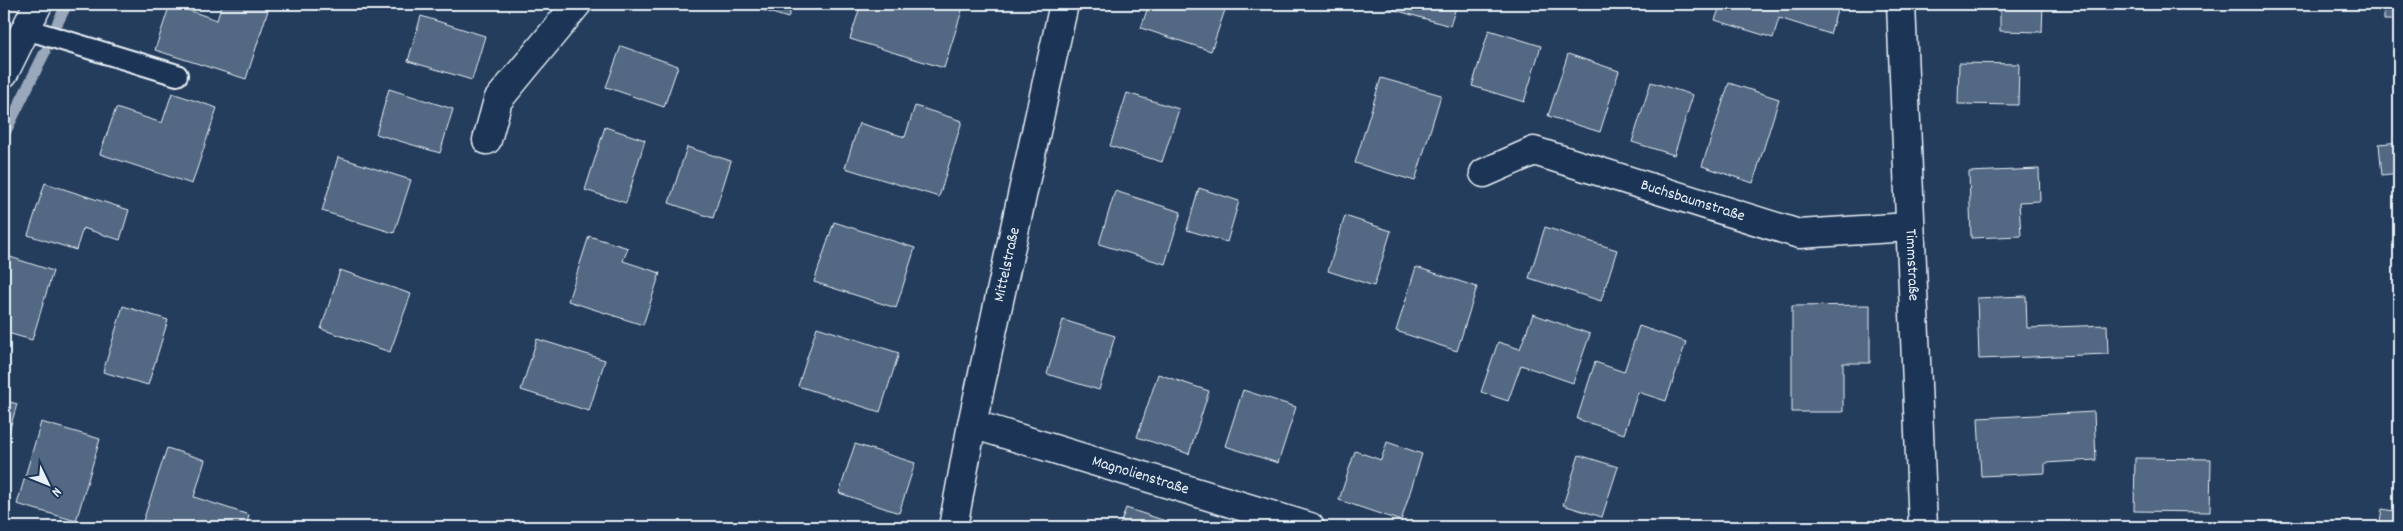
<svg xmlns="http://www.w3.org/2000/svg" width="2403" height="531" viewBox="0 0 2403 531" font-family="Dekko,sans-serif">
<rect width="100%" height="100%" fill="#253d5d"/>
<filter id="ink" filterUnits="userSpaceOnUse"><feTurbulence type="fractalNoise" baseFrequency=".02" numOctaves="2"/><feDisplacementMap in="SourceGraphic" scale="10" xChannelSelector="R" yChannelSelector="G"/><feConvolveMatrix kernelMatrix="1 2 1 2 8 2 1 2 1" color-interpolation-filters="sRGB"/></filter>
<g filter="url(#ink)">
<g fill="none" stroke-linecap="round" stroke-linejoin="round">
<path stroke="#99a8ba" stroke-width="11" d="M57 24 67 4
M4 135 45 52"/>
</g>
<path fill="#536782" stroke="#e8f1f8" d="M170 4 217 20 222 4H270L246 79 155 50Z
M743 4H793L788 18Z
M861 4H897L911 8 912 4H964L944 68 850 39Z
M1149 4H1227L1211 51 1141 28Z
M1389 4H1457L1450 26 1388 8Z
M1721 4H1839L1830 34 1779 18 1773 38 1715 20Z
M2000 4H2043L2042 32 2000 31Z
M2384 4H2399V20H2384Z
M421 16 485 36 472 80 408 61Z
M1489 30 1541 46 1524 102 1472 86Z
M621 46 678 66 664 107 606 87Z
M1568 54 1619 71 1600 132 1548 116Z
M1959 63 2019 64 2018 105 1958 104Z
M1381 78 1441 95 1415 181 1355 163Z
M1651 82 1693 95 1674 155 1632 142Z
M1729 83 1779 99 1753 183 1702 166Z
M389 89 453 109 440 153 376 134Z
M172 93 217 108 192 184 100 154 116 108 162 123Z
M1127 93 1179 109 1162 162 1110 146Z
M915 106 962 121 939 197 845 168 859 123 905 137Z
M605 127 645 140 626 203 585 190Z
M2399 142V173L2382 175 2379 144Z
M687 147 731 161 713 218 669 203Z
M338 157 411 180 394 233 322 211Z
M2039 169 2040 201 2019 202 2021 236 1971 238 1969 172Z
M45 183 129 210 120 240 83 228 76 250 28 235Z
M1199 188 1239 201 1227 242 1187 230Z
M1115 191 1181 212 1165 264 1099 244Z
M1345 216 1391 231 1374 286 1328 271Z
M834 222 915 248 896 308 814 282Z
M1545 227 1617 250 1601 301 1529 278Z
M589 236 628 248 623 261 660 273 643 325 568 301Z
M4 255 53 271 32 340 4 332Z
M1416 267 1477 287 1457 351 1396 331Z
M340 270 411 294 390 352 321 329Z
M2026 296 2027 328 2107 325 2108 354 1979 359 1977 298Z
M1870 305V363H1843V412H1792V306Z
M123 306 168 320 148 385 103 372Z
M1533 314 1590 334 1573 383 1521 365 1508 401 1481 392 1498 342 1520 349Z
M1063 320 1115 336 1099 390 1047 374Z
M1639 326 1686 342 1666 401 1638 392 1624 434 1577 419 1595 362 1624 372Z
M817 327 899 353 880 412 798 386Z
M537 339 605 360 589 411 521 390Z
M1158 374 1209 391 1189 454 1137 437Z
M1243 390 1296 407 1278 463 1225 446Z
M4 400 17 404 4 449Z
M2094 412 2096 460 2045 463V473L1981 476 1978 418Z
M41 422 100 439 76 521 17 504Z
M1387 442 1422 454 1401 521 1339 500 1355 451 1381 460Z
M855 444 915 463 899 513 839 493Z
M167 448 205 460 194 497 249 515 246 527H141Z
M1579 455 1618 467 1602 517 1563 505Z
M2135 458 2211 459 2210 512 2134 511Z
M1126 508 1184 527H1119Z
M2382 509 2399 512V527H2379Z"/>
<g fill="none" stroke-linecap="round" stroke-linejoin="round">
<g stroke="#e8f1f8" stroke-width="24">
<path id="service" d="M26 29 177 75"/>
</g>
<g stroke="#e8f1f8" stroke-width="31">
<g id="minor">
<path id="s1" d="M1901 4 1923 527"/>
<path d="M4 73 38 4"/>
<path d="M487 140 498 100 577 4"/>
<path id="s2" d="M1484 173 1534 151 1799 234 1909 227"/>
<path id="s3" d="M972 424 1310 527"/>
<path id="s4" d="M953 527 972 424 1064 4"/>
</g>
</g>
<use href="#service" stroke="#1d3557" stroke-width="20"/>
<use href="#minor" stroke="#1d3557" stroke-width="28"/>
</g>
</g>
<g text-anchor="middle" dominant-baseline="central" stroke-width="4" stroke-linejoin="round" paint-order="stroke">
<g font-size="16" fill="#e8f1f8" stroke="#1d3557">
<text stroke="none"><textPath href="#s2" startOffset="221">Buchsbaumstraße</textPath></text>
<text stroke="none"><textPath href="#s4" startOffset="268">Mittelstraße</textPath></text>
<text stroke="none"><textPath href="#s1" startOffset="261">Timmstraße</textPath></text>
<text stroke="none"><textPath href="#s3" startOffset="176">Magnolienstraße</textPath></text>
</g>
</g>
<rect width="2403" height="531" fill="none" stroke="#1d3557" stroke-width="20"/>
<rect x="10" y="10" width="2383" height="511" fill="none" stroke="#e8f1f8" stroke-width="2" filter="url(#ink)"/>
<g transform="translate(48 484) rotate(133)" stroke="#1d3557" stroke-width="4" paint-order="stroke">
<path d="M0-4L9 19L0 12L-9 19Z" fill="#e8f1f8"/>
<text y="-8" font-size="14" font-weight="bold" text-anchor="middle" fill="#e8f1f8">N</text>
</g>
</svg>
